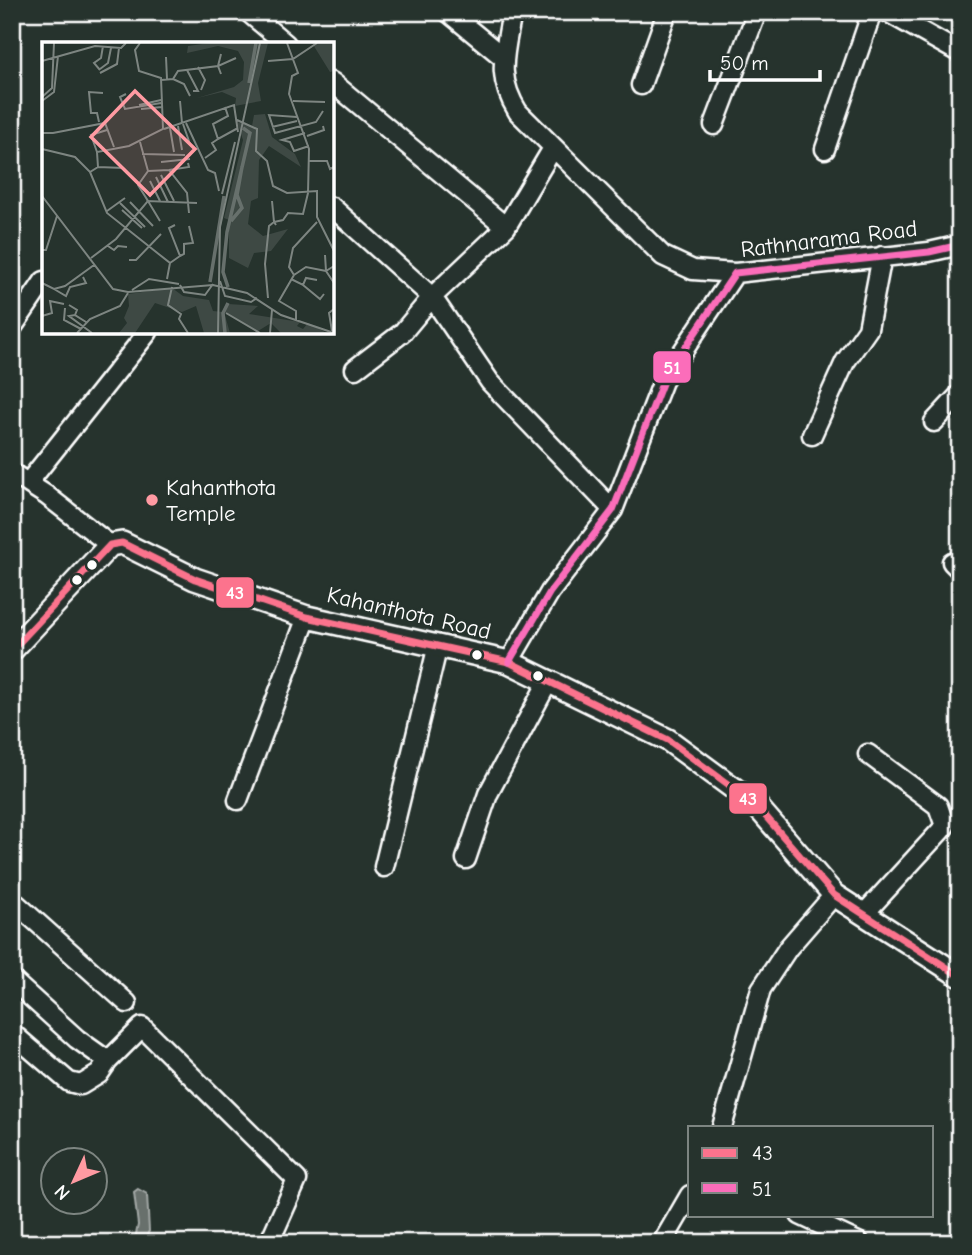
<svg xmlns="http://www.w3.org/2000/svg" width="972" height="1255" viewBox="0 0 972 1255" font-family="'Comic Neue',sans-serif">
<rect width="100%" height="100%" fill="#26332d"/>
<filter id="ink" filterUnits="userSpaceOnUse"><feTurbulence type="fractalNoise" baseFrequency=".0143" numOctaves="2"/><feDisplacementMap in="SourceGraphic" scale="14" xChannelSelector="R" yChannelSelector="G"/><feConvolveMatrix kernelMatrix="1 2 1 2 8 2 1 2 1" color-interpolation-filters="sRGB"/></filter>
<g filter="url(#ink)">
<path fill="#67706c" stroke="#a4a9a7" stroke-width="2" d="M138 1189 147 1194 149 1231 144 1243H134L138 1225 134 1192Z"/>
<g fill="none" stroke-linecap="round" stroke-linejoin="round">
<g stroke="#fff" stroke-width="23">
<path id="minor" d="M248 12 286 44
M448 12 504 58
M512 12C505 54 495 75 518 112L663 256 693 270 735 273
M887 12 960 53
M332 82 506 227
M641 85 667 12
M714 125 757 12
M825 149 872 12
M332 207 432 297 490 382 613 510
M12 328 44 281
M355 369 402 333 432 297 506 227 553 148
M934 422 960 394
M812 435 845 362 868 329 882 256
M12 473 46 495 110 545
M28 483 148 332
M952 562 960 570
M509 662 550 592 613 510 663 381 735 273 929 252 960 245
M238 800 307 617
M466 859 488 794 549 680
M384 867 438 645
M12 900 127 1003
M864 914 945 826 938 806 868 754
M12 980 77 1039 108 1061 142 1027 297 1180 269 1243
M12 1033 69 1082 81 1085 99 1074 108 1061
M722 1127 761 989 788 948 834 895
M800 1215 860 1243
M671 1243 665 1238 690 1195"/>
</g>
<g stroke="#fff" stroke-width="26">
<path id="major" d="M12 650 110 545 122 543 195 579 307 617 509 662 668 740 755 804 834 895 960 976"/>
</g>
<use href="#minor" stroke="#26332d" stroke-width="18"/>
<use href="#major" stroke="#26332d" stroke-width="21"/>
<g stroke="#26332d" stroke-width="12">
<path id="bus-1" d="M12 650 110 545 122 543 195 579 307 617 509 662 668 740 755 804 834 895 960 976"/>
</g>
<g stroke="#26332d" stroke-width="12">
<path id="bus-2" d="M509 662 550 592 613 510 663 381 735 273 929 252 960 245"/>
</g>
<use href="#bus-1" stroke="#fc738d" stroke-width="7"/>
<use href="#bus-2" stroke="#fb6dba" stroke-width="7"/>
</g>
</g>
<circle fill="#ff9aa2" stroke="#26332d" stroke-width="2.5" cx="152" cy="500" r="7"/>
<g fill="#fff" stroke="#26332d" stroke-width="2.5">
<circle cx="92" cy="565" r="6"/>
<circle cx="77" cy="580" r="6"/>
<circle cx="477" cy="655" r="6"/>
<circle cx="538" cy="676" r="6"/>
</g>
<g text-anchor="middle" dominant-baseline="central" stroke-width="5" stroke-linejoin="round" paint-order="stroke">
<g font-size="23" fill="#fff" stroke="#26332d">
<text transform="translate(829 239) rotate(-7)">Rathnarama Road</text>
<text transform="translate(409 613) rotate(13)">Kahanthota Road</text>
</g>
<g font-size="23" fill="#fff" stroke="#26332d" text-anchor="start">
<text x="166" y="487">Kahanthota<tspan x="166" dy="26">Temple</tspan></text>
</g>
</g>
<g transform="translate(42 42)">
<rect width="292" height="292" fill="#26332d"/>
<path d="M167 1H226L216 41 219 59 193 64 194 56 180 50 155 56 192 45 201 38 202 20 196 9 176 4 145 11 146 4ZM270 1H290L292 29 288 30ZM223 72 230 95 253 112 259 125 227 104 217 118 216 156 209 159 206 182 221 194 246 187 229 209 212 211 206 226 187 216V178L182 176 201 98 195 80 210 84 212 73ZM130 246 141 254 167 258 171 269 181 270 186 262 216 264 207 272 258 280 255 284 261 287 266 281 285 291H239L229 281 216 289 182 270 188 291H162L154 264 140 270 113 261 93 291H77L85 281 82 276 87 264 86 252Z" fill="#3e4944"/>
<path fill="none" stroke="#67706c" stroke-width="3.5" d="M207 41 214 1M189 179 200 166 195 153 200 125M168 240 182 154M186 245 181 230 185 190 208 91 201 86M183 291 181 271 186 261"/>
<path fill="none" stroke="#7d8581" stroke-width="2" d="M124 15 125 37M0 19 53 4 79 6 84 1M226 19 251 17 275 1M156 25 163 38 159 48M58 27 66 21 69 6M58 28 52 21 59 16 61 4M145 28 156 49H151M58 31 75 22 77 6M179 32 176 24 194 16M131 37 142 42 148 54M119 38 131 37 136 29 176 24 179 12M84 52 78 55 83 67 119 61M0 55 10 46 12 1M0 59 12 50 16 14M138 59 140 81M251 59 283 60M97 63 119 58M183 65 186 74 171 82 176 97 196 86M99 67 120 65M255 75 227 73 233 91 274 80 281 69M195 78 215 87 214 109 225 119 231 144 245 151 275 149V175L292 209M57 80 55 71H49L47 50 61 51M144 81 166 128 173 131 177 149M141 82 148 102M136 84 140 108M230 85 255 79M128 86 132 110M0 87V91H11L63 81 72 105M122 87 192 63 196 90M263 91 240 98 248 100 252 109 267 104M265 94 282 88 281 84M0 107 33 115 48 130 56 125 55 110 87 104 121 87 119 36 97 29 93 8 98 1M55 110 49 93 65 88M100 112 143 113M163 116 174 108 170 101 176 97M267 119H285L288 127 292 125M119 120 148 117M56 125 82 126M127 128 147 125 146 121M106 129 127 128 145 151 147 171M48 130 65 171 128 221 125 237M119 133 132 159M114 135 126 160M108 139 118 159M180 152 193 100M0 154 71 247 86 250 171 243 205 251 239 273 292 291M230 159 232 180 241 178 246 171 261 172 266 151 267 107 247 52 250 34 256 31 245 1M88 160 111 184M78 161 103 185M80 168 100 186M65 169 83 156M118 179 106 159 155 161M66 204 72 208 76 204 85 205M0 208H4L15 174M138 214 142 212V202L151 201 147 184M49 216 74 197 106 159 96 143 106 129 98 100M87 218H94L119 192M128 221 138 214 127 186 133 183M292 224 284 229 292 241M252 233 264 225 284 229 283 213M249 237 261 243 264 236 275 238M178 239 183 254 209 260 215 256M0 241 12 247 23 244 52 223M138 243 142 250 163 253 171 242M261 243 278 257 282 252M130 245 126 263 139 272 137 277 146 291M12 247 24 254 28 245 44 241 41 235M90 248 107 237 137 242M226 256 223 222 227 184 232 180 234 183M27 263 35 268 33 273 44 280M23 266 22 278 39 287M184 271 218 291M33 273 27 274 50 291M0 274 10 271 8 259 22 262M254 278V269L237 259 252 233 247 225 251 206 275 180M290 289 287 271 292 267M35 291 48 277 78 264 86 251M176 291 178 185 218 1M228 291 230 268"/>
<path fill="#ff9aa2" fill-opacity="0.15" stroke="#ff9aa2" stroke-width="3.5" d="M93 49 153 107 108 153 49 95Z"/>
<rect width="292" height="292" fill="none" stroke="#fff" stroke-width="3.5"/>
</g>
<g stroke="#26332d" stroke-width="2.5">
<rect x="652" y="350" width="40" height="34" rx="7" fill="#fb6dba"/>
<rect x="215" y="576" width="40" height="33" rx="7" fill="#fc738d"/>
<rect x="728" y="782" width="40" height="33" rx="7" fill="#fc738d"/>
</g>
<g font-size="19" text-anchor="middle" font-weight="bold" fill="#fff">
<text x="672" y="374">51</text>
<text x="235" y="599">43</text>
<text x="748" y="805">43</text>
</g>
<rect width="972" height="1255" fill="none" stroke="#26332d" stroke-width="42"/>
<rect x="21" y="21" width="930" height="1213" fill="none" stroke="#fff" stroke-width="2.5" filter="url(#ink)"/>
<rect x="688" y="1126" width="245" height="91" fill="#26332d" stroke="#7d8581" stroke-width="2"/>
<rect x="702" y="1148" width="35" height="10" fill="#fc738d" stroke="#7d8581" stroke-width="2"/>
<text x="752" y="1160" font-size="21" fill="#ffffff">43</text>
<rect x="702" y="1183" width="35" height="10" fill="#fb6dba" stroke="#7d8581" stroke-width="2"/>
<text x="752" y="1196" font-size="21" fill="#ffffff">51</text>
<g transform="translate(74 1181) rotate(226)"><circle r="33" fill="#26332d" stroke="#7d8581" stroke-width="2"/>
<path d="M0-5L12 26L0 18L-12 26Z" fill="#ff9aa2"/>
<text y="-10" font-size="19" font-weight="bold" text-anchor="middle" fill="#ffffff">N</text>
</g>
<path d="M710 70v10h110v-10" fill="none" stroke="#ffffff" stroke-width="3.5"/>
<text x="720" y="70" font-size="21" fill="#ffffff" stroke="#26332d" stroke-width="5" paint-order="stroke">50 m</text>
</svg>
